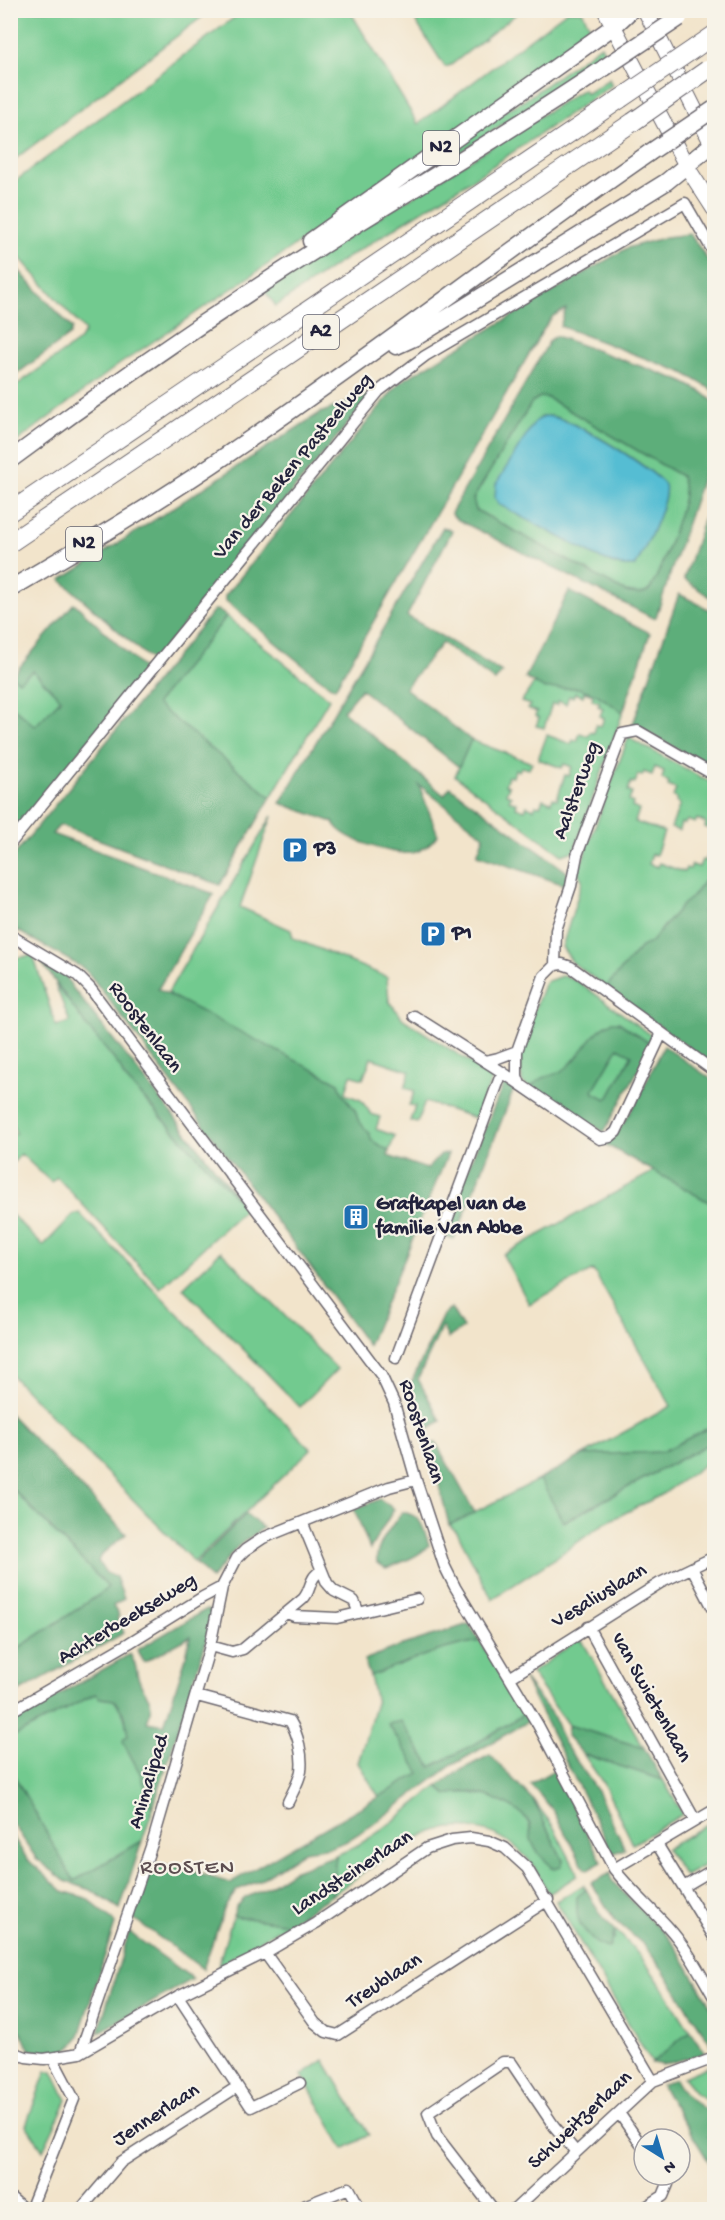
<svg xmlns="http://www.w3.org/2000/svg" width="725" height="2220" viewBox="0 0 725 2220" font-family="'Gochi Hand',sans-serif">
<rect width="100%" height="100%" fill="#f7f3e8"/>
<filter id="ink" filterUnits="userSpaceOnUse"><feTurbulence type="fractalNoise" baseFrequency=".0167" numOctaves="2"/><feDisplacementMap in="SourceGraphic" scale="12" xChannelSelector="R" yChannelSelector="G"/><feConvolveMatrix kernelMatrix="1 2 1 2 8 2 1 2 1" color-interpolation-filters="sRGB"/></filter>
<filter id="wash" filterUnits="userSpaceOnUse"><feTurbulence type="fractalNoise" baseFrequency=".008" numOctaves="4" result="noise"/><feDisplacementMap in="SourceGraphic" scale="24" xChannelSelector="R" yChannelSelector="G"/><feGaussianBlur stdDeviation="1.35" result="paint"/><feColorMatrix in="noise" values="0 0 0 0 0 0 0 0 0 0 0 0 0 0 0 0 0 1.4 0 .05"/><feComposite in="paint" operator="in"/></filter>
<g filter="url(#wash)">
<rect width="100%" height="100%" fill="#f2e4cb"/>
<path fill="#72ca8f" stroke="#4a7665" stroke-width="1.5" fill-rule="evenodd" d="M11 10H210V11L11 162Z
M427 10H520V11L451 65 445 67 416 22 418 15Z
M243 11H350L418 124 567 11H582L593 32 562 57 267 265 117 366 11 446V389L79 341 85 331 11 248 10 185Z
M601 45 605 53 577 75 420 179 347 220 490 119 523 101Z
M609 79 612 85 473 179 342 261 276 306 264 290 583 89 586 94Z
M540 397 548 398 681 476C683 482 684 488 684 495 682 509 657 584 648 591 641 596 634 593 626 592L476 510 473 499 532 401ZM550 416C576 420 648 465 665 485 669 501 644 551 635 566H621L611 563 522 517 530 429 541 417Z
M226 616 329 699 271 797 156 704Z
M32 670 61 699 35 727 11 705V678L12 676 19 680Z
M534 683C550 692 559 686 576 688 594 689 609 703 623 712L574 851 562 855 455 776 471 740 532 763 529 769 521 767 519 771 515 769 513 777 508 776 505 785 509 786 506 794 511 796 509 800 517 803 516 807 525 810 527 806 534 809 536 805 540 806 543 799 551 802 553 798 557 799 565 775 569 776 572 767 564 764 562 768 538 759 547 735 571 744 573 740 577 741 580 733 588 736 590 732 594 733 596 725 601 726 604 718 600 716 603 708 598 706 600 702 592 700 593 695 584 692 583 696 575 693 573 697 569 696 566 704 558 701 557 705 552 704 544 728 536 726 539 718 535 716 537 712 528 709 530 705 521 702Z
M629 736 634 741 714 784V835L711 834 712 830 705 827 706 823 697 819 695 823 687 820 685 824 681 823 679 831 671 828 680 804 676 802 677 799 673 797 676 789 668 786 669 782 662 779 664 771 655 767 652 775 644 772 642 776 638 775 635 783 631 782 628 791 632 793 629 801 633 803 632 807 639 810 635 822 664 832 656 855 652 854 649 864 658 867 659 863 684 872 686 868 690 869 692 865 699 867 702 860 706 861 709 853 714 855V868L692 897 683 904 650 943 641 947 606 987 573 963 562 947 581 885 582 880 578 872Z
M272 816 240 907 291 930 293 938 387 977 389 1001 403 1019 493 1077 475 1118 425 1102 417 1123 410 1121 415 1106 409 1105 415 1091 405 1088 410 1071 371 1058 363 1079 351 1075 345 1094 361 1100 371 1114 380 1117 376 1129 395 1136 389 1151 372 1142 358 1120 355 1110 343 1095 339 1083 171 997 168 992Z
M33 955 56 1026 70 1022 55 984 120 1067 124 1077 246 1208 160 1288 57 1177 51 1182 21 1154 11 1165V1135L16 1133 12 1123H10L11 959Z
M564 975 580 983 651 1035 654 1039 652 1045 619 1022 583 1050 565 1070 555 1075 542 1078 530 1088 522 1082 519 1050 545 982Z
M618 1048 632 1054 609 1097 606 1099 594 1093 593 1090Z
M654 1171 714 1205V1425L662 1452 583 1455 671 1406 593 1270 529 1304 503 1255Z
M79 1213 311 1449 194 1562 11 1375V1214L43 1246 73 1215Z
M221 1251 337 1369 300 1407 183 1288Z
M714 1441V1455L712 1459 663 1494 605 1523 548 1563 492 1599 457 1532 449 1525 540 1479 564 1522Z
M10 1487 108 1587 99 1595 11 1653Z
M578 1640H581L584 1644 644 1748 568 1725 531 1673Z
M480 1641 524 1714 482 1740 431 1767 401 1722 388 1724 421 1773 379 1797 358 1763 376 1703 370 1676C405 1662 442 1647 480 1641Z
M95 1694 100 1698 114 1700C124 1711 126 1722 128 1736L123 1742 140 1773 153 1808 142 1841 74 1881 11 1770 10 1738Z
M583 1754 663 1780 683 1814 633 1844 603 1783Z
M438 1786 446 1795C472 1789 513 1798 528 1822 531 1828 529 1834 532 1840 537 1849 546 1858 552 1867H558L563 1860 533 1800 553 1826 576 1870 577 1876 549 1894C542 1881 536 1869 527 1858 499 1826 454 1819 417 1838 390 1852 358 1877 332 1895L336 1855C374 1841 406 1810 438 1786Z
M714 1820V1860L685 1876 666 1849Z
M584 1885 586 1889 577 1898V1910L614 1938 615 1930C647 1958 667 1995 690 2031L652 2063 556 1901Z
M233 1916 288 1924 218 1966Z
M324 2060 369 2135 344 2149 302 2075Z
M714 2064V2105L696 2093 683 2077Z
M46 2071H53L67 2100 43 2150 26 2125Z"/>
<path fill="#5dae7a" stroke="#40685a" stroke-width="1.5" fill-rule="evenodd" d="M690 234 714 269V391L684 373 560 326 566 309 553 316 543 330 335 688C324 686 241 613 225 600V596L400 382 627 248 666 237Z
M11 262 72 328 70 335 11 378Z
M556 336 679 380 702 392 714 402V442L656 617 653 618 456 519 451 513 550 340ZM540 397 548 398 681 476C683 482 684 488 684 495 682 509 657 584 648 591 641 596 633 593 626 592L476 510 473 499 532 402Z
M373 393 153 662 61 580 320 413Z
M714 487V600L684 579Z
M443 527 452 531 407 616 502 672 495 681 442 643 405 688 471 740 459 767 361 689 343 711 444 795 450 787 566 871 568 875 565 885 477 855 484 836 419 785 438 835C432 842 421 852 411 853 392 855 340 839 333 822L280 803Z
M569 591 650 633 623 712 596 694 578 688 545 689 525 678Z
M679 594 714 612V771L633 724Z
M74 603 146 671 11 836V705L35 726 61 699 33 671 19 681 12 676Z
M214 610H218L226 616 223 621 156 704 271 797 220 885 60 825 52 834 214 894 158 989 339 1083 343 1095 355 1110 358 1120 370 1134 371 1140 389 1151 388 1156 427 1169 441 1154H448L368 1346 302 1255 90 975 83 968 11 927V859Z
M714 868V908L711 906 702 912 714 920V1066L606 987 641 947 650 943 683 904 692 897Z
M37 956 65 974 72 987 246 1208 124 1077 120 1067 86 1025Z
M612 1022H618L652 1045 604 1132 530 1088C534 1085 537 1081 541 1079 549 1075 558 1075 566 1068 584 1054 590 1032 612 1022ZM618 1048 632 1055 609 1097 606 1099 594 1093 593 1090Z
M664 1046 714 1081V1205L605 1144C623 1136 653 1066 664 1046Z
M504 1083 514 1089 462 1221 454 1239 439 1236Z
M451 1308 463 1328 448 1338 442 1326 418 1379 441 1421 424 1431 409 1387 443 1315Z
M10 1414 126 1534 101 1555 98 1561 106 1573 116 1577 124 1599 113 1606 119 1616 117 1618 124 1633 11 1696V1653L99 1595 108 1587 11 1487Z
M714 1425V1441L563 1522 540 1479 583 1455 662 1452Z
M436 1443 475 1513 449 1525 429 1444Z
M380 1499 394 1509 370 1549 354 1509Z
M402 1512C422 1515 423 1527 429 1545 419 1557 400 1563 386 1568L377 1563C374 1547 393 1524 402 1512Z
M246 1514 263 1528 238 1546 211 1579 196 1563Z
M205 1610H210L213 1619 153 1808 140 1773 123 1742 124 1738 128 1736 125 1716 114 1700 100 1698 95 1694 11 1738V1722L130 1654C137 1666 135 1665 138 1677 144 1699 157 1694 147 1722L164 1725 186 1657 190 1637 144 1662 137 1650Z
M469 1624 480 1641C442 1647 405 1662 370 1676L364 1660 400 1646Z
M524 1679 554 1717 563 1742 595 1787 625 1849 614 1853 610 1848Z
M524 1714 528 1721 526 1723 451 1766 371 1826 345 1842 331 1847 304 1851 258 1881 237 1890 225 1907 203 1969 133 1918 149 1862 181 1868 230 1883 420 1773 388 1724 401 1721 431 1767 482 1740Z
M568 1725 644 1748 663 1780 583 1754 567 1736Z
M490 1755 533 1800 563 1861 561 1866 555 1868C546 1863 534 1850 531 1839 530 1835 531 1830 530 1825 525 1810 485 1793 470 1792 462 1792 454 1793 447 1795L438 1786 459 1771Z
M11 1770 74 1881 142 1841 120 1909 91 1890 65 1881 36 1858 14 1825 11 1823Z
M554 1770 602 1862 588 1870 585 1869 552 1809 530 1784Z
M10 1832 27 1859 63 1891 86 1898 113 1920 115 1924 79 2036C69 2058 51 2055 30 2050L11 2012Z
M336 1855 332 1895 288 1924 233 1916 236 1907 245 1898 270 1886 293 1871Z
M611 1873V1879L616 1885 668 1937 678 1950 714 2012V2049L663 1970 644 1945 615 1920 591 1883Z
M586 1889 602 1917 615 1930 609 1948C597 1947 581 1929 578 1918 576 1911 577 1904 577 1897Z
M129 1932 193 1979 98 2033Z
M690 2031 705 2053 663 2065 652 2063Z
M675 2079C683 2096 698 2106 714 2114L708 2137 714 2147V2170L661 2085Z"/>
<path fill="#55bdd3" stroke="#3c7087" stroke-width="1.5" d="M545 416C570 416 649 466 665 485 669 501 644 551 635 566H621L601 559 522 517 500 505 495 498 496 484 530 429 536 421Z"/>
</g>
<g filter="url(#ink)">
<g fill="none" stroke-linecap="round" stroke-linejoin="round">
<g stroke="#6b666d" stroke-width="13">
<path id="minor" d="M10 844 379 391 425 356 685 203 714 253
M10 935 77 975 90 988 381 1375 394 1403 416 1480 444 1565 455 1587 538 1725 614 1869C632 1892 649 1906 668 1927 687 1948 700 1973 714 1997
M555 965 556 930 571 886 577 855 622 734 638 731 714 775
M414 1016 502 1072 600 1139 610 1137 616 1132 662 1033
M485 1061 498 1058 517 1051
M520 1084 517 1076V1051L544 976 555 965 562 964 571 967 714 1071
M396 1358 502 1072
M303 1524 327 1583 334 1591 354 1601 359 1613
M692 1568 714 1610
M287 1613 294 1616 337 1618 417 1599
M588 1627 695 1820
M210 1646 232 1652 243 1649 303 1599C312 1590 308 1578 321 1571
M511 1677 660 1583 714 1557
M197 1696 290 1721C298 1734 303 1755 301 1771 299 1782 292 1793 288 1802
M10 1712 129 1643 203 1597 222 1587 237 1558 245 1550 263 1538 389 1487 416 1480
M657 1844 714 1937
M614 1869 714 1810
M685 1886 714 1869
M265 1953 315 2023 326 2032 338 2035 548 1900
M178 1996 251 2107 300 2083
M10 2051 26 2057 44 2059 80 2053 178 1996 265 1953 316 1923 427 1848 452 1840 471 1838 489 1841 505 1848 527 1868 653 2081
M80 2053 154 1838 210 1646 222 1587
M619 2113 644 2149
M10 2197 25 2210
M30 2210 74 2099 53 2059
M80 2210 121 2162 237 2087
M294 2210 349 2188 361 2210
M494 2210 437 2136 428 2113 503 2062H511L554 2126 576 2152
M514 2210 653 2081 714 2058
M641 2210 663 2196 668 2184 662 2175"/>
</g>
<g stroke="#6b666d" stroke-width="17">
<path id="secondary" d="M605 10 687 167 714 209
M645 10 714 148"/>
</g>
<g stroke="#6b666d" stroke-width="19">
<path id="trunk" d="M311 241 614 26 631 10
M396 346 418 336 666 182 714 143
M10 460C116 381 224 307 336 237 425 181 516 128 604 68
M10 589C85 545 160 501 231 452 373 356 508 250 649 153"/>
</g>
<g stroke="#6b666d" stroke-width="20">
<path id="motorway" d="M695 48 714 35
M10 512 620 99
M10 543 633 122"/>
</g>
<use href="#minor" stroke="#fff" stroke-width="10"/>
<use href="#secondary" stroke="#fff" stroke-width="15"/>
<use href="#trunk" stroke="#fff" stroke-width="16"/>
<use href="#motorway" stroke="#fff" stroke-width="18"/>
<g stroke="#6b666d" stroke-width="19" stroke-linecap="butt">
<path id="trunk-bridge" d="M604 68 679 18
M649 153 714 109"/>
</g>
<g stroke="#6b666d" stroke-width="20" stroke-linecap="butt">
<path id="motorway-bridge" d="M620 99 695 48
M633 122 707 70"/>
</g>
<use href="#trunk-bridge" stroke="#fff" stroke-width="16"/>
<use href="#motorway-bridge" stroke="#fff" stroke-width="18"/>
</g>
</g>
<defs>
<g id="parking-square" transform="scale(1.35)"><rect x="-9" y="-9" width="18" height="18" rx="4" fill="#1f6fb2" stroke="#f7f3e8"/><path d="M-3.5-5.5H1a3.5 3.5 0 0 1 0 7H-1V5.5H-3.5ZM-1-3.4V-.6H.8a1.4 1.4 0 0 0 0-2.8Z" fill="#fff"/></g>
<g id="building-square" transform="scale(1.35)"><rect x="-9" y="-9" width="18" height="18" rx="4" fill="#1f6fb2" stroke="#f7f3e8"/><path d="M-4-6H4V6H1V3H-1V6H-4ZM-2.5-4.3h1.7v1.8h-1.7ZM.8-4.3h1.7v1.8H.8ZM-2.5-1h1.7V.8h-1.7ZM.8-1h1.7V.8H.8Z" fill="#fff"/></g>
</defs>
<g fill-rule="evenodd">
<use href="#parking-square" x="295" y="850"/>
<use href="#parking-square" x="433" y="934"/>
<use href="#building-square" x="356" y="1217"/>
</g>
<g text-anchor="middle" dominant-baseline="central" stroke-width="4.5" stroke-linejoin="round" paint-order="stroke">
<g fill="#f7f3e8" stroke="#62616f" stroke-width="1.5">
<rect x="423" y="131" width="36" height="34" rx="4.5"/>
<rect x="303" y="315" width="36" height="34" rx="4.5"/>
<rect x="66" y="527" width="36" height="34" rx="4.5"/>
</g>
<g font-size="20" font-weight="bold" fill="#22223b">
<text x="441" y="148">N2</text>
<text x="321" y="332">A2</text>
<text x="84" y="544">N2</text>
</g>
<g font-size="21" fill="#22223b" stroke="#f7f3e8">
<text transform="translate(294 467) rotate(-50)">Van der Beken Pasteelweg</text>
<text transform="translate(578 791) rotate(-70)">Aalsterweg</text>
<text transform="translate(144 1028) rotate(53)">Roostenlaan</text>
<text transform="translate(420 1432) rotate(72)">Roostenlaan</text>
<text transform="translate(600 1597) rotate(-31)">Vesaliuslaan</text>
<text transform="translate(128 1620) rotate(-31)">Achterbeekseweg</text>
<text transform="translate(650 1698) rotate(61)">van Swietenlaan</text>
<text transform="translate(150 1782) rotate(-73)">Animalipad</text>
<text transform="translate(353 1874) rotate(-33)">Landsteinerlaan</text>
<text transform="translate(385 1982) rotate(-33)">Treublaan</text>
<text transform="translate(157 2116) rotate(-33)">Jennerlaan</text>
<text transform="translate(581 2121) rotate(-43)">Schweitzerlaan</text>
</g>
<g font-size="21" font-weight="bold" fill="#22223b" stroke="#f7f3e8" text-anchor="start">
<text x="314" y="850">P3</text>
<text x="452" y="934">P1</text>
<text x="376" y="1205">Grafkapel van de<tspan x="376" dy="24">familie Van Abbe</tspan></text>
</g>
<g font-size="22" letter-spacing="1.5" fill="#5d4e51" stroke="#f7f3e8">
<text x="188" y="1869">ROOSTEN</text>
</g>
</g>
<rect width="725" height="2220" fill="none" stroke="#f7f3e8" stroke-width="36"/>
<g transform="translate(662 2157) rotate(143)"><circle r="28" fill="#f7f3e8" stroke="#a29fa3" stroke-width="1.5"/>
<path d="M0-4.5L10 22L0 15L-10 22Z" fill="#1f6fb2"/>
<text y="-9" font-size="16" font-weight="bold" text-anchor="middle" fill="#22223b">N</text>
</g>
</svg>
